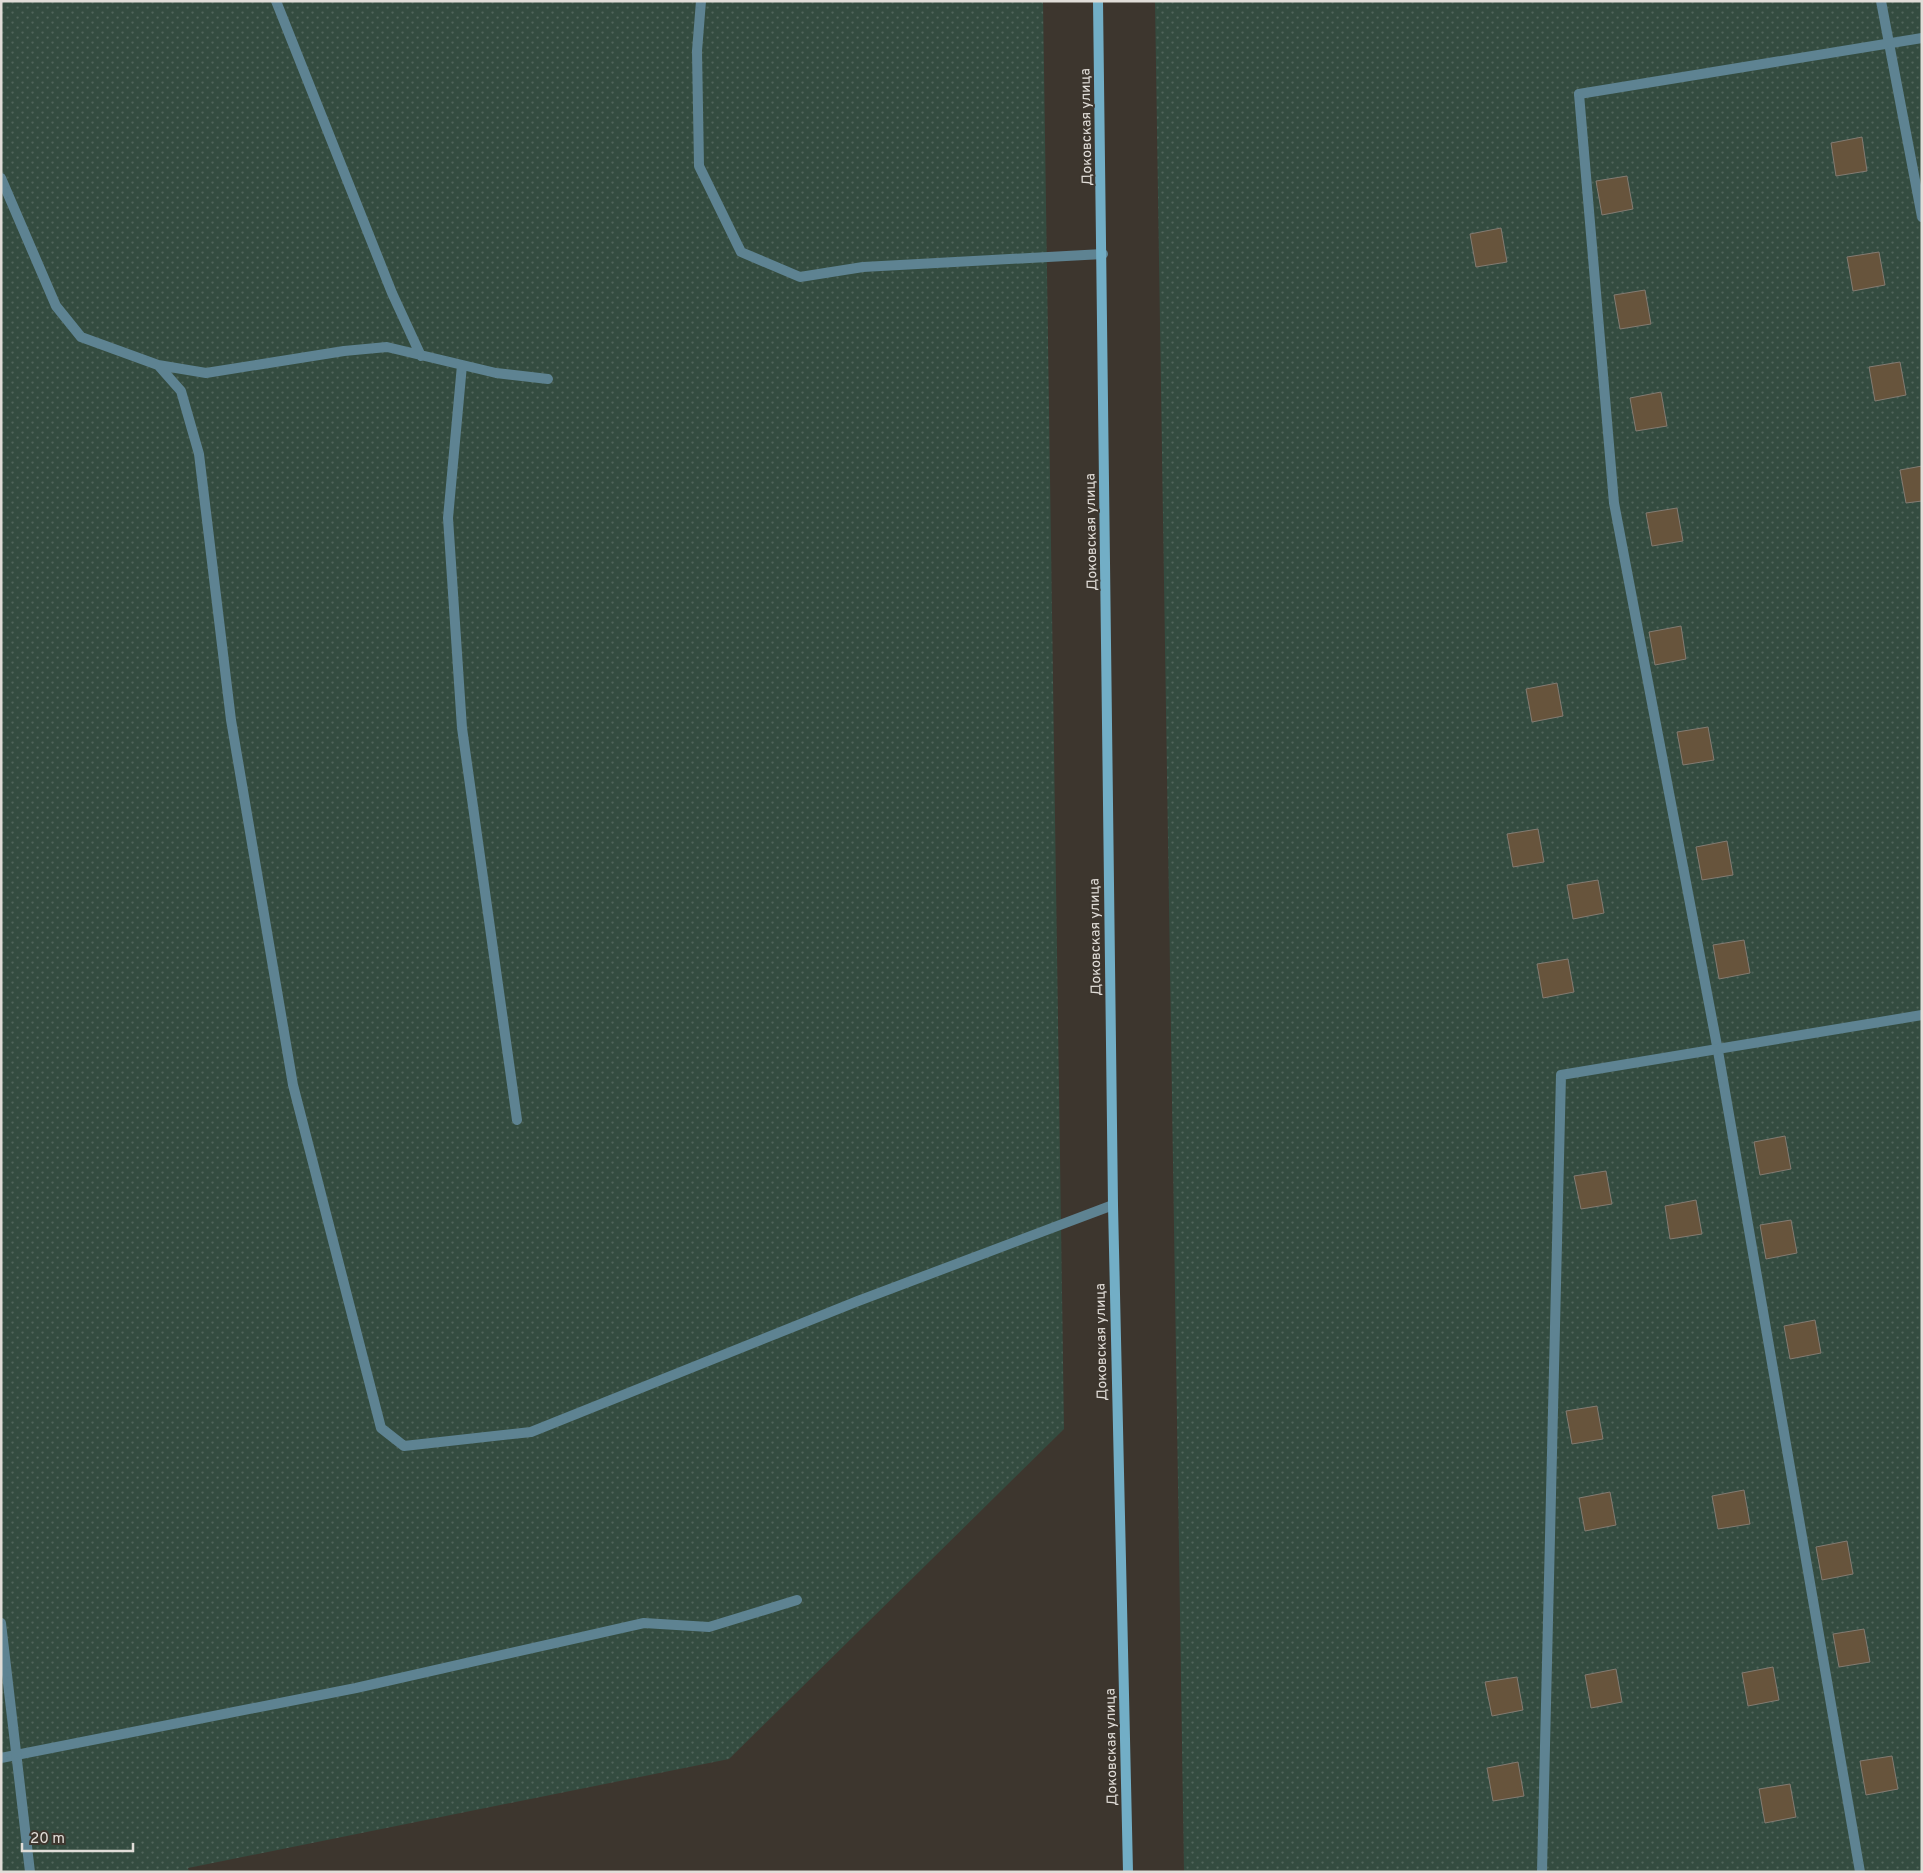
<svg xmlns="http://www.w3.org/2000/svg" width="1923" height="1873" viewBox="0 0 1923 1873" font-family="Overpass,sans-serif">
<defs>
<pattern id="grass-dots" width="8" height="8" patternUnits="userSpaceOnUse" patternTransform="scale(1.25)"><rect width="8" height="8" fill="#344c40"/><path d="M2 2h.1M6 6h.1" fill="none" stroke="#51655b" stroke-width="1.8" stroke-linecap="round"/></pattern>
</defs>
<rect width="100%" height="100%" fill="#3d362e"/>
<path fill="url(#grass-dots)" d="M1 1H1043L1064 1429 729 1759 188 1868 189 1872H1Z
M1155 1H1922V1872H1184Z"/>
<path fill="#67543c" stroke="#837b72" d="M1862 137 1867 171 1836 176 1831 143Z
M1627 176 1633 209 1602 215 1596 181Z
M1501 228 1507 262 1476 267 1470 234Z
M1879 252 1885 285 1853 291 1847 257Z
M1645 290 1651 324 1620 329 1614 295Z
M1900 362 1906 395 1875 401 1869 367Z
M1661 392 1667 426 1636 431 1630 398Z
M1922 466V501L1906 503 1900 470Z
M1677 508 1683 541 1652 546 1646 513Z
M1681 626 1686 659 1655 665 1649 632Z
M1557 683 1563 716 1532 722 1526 689Z
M1708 727 1714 760 1683 765 1677 732Z
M1538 829 1544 862 1513 867 1507 834Z
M1727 841 1733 875 1702 880 1696 847Z
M1598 880 1604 913 1573 919 1567 885Z
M1744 940 1750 973 1719 979 1713 945Z
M1568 959 1574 992 1543 998 1537 964Z
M1785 1136 1791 1169 1760 1175 1754 1142Z
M1606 1171 1612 1204 1581 1209 1574 1176Z
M1696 1200 1702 1234 1670 1239 1665 1206Z
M1791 1220 1797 1253 1766 1259 1760 1225Z
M1815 1320 1821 1353 1790 1359 1784 1326Z
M1597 1406 1603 1439 1572 1444 1566 1411Z
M1744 1490 1750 1524 1718 1529 1712 1496Z
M1610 1492 1616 1525 1585 1531 1579 1498Z
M1847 1541 1853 1574 1822 1580 1816 1547Z
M1864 1629 1870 1662 1839 1667 1833 1634Z
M1773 1667 1779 1700 1748 1706 1742 1673Z
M1616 1669 1622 1702 1591 1708 1585 1675Z
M1517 1677 1523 1710 1492 1716 1485 1682Z
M1892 1756 1898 1789 1866 1795 1860 1761Z
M1518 1762 1524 1796 1493 1801 1487 1768Z
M1790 1784 1796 1817 1765 1823 1759 1789Z"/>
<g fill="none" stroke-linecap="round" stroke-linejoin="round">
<path stroke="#5e8392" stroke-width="10" d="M276 1 392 293 421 356
M701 1 697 51 699 166 741 252 800 277 863 267 1103 254
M1881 1 1922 217
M1579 94 1614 503 1718 1051 1860 1872
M1 178 56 306 81 337 158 365 181 391 199 454 231 720 293 1085 381 1428 404 1446 531 1432 858 1301 1113 1205
M158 365 206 373 344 351 387 347 496 373 548 379
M462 365 448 518 462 728 517 1120
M1 1758 356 1688 644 1623 709 1627 797 1600"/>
<path stroke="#5e8392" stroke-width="10" d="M1579 94 1922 38
M1 1623 30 1872
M1542 1872 1561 1075 1922 1015"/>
<path stroke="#72aec6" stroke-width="10" d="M1098 1 1113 1205 1128 1872"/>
</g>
<g text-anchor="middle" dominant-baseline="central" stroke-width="4" stroke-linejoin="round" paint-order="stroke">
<g font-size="14" fill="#e1ddd8" stroke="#3d362e">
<text transform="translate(1087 127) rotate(-91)">Доковская улица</text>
<text transform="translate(1092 532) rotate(-91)">Доковская улица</text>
<text transform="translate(1096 937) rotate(-91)">Доковская улица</text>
<text transform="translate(1102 1342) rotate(-91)">Доковская улица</text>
<text transform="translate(1112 1747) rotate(-91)">Доковская улица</text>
</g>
</g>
<rect width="1923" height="1873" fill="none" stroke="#e1ddd8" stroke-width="5"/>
<path d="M22 1843v8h111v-8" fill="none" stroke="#e1ddd8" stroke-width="2.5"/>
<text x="30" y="1843" font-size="15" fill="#e1ddd8" stroke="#3d362e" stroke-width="4" paint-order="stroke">20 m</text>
</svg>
